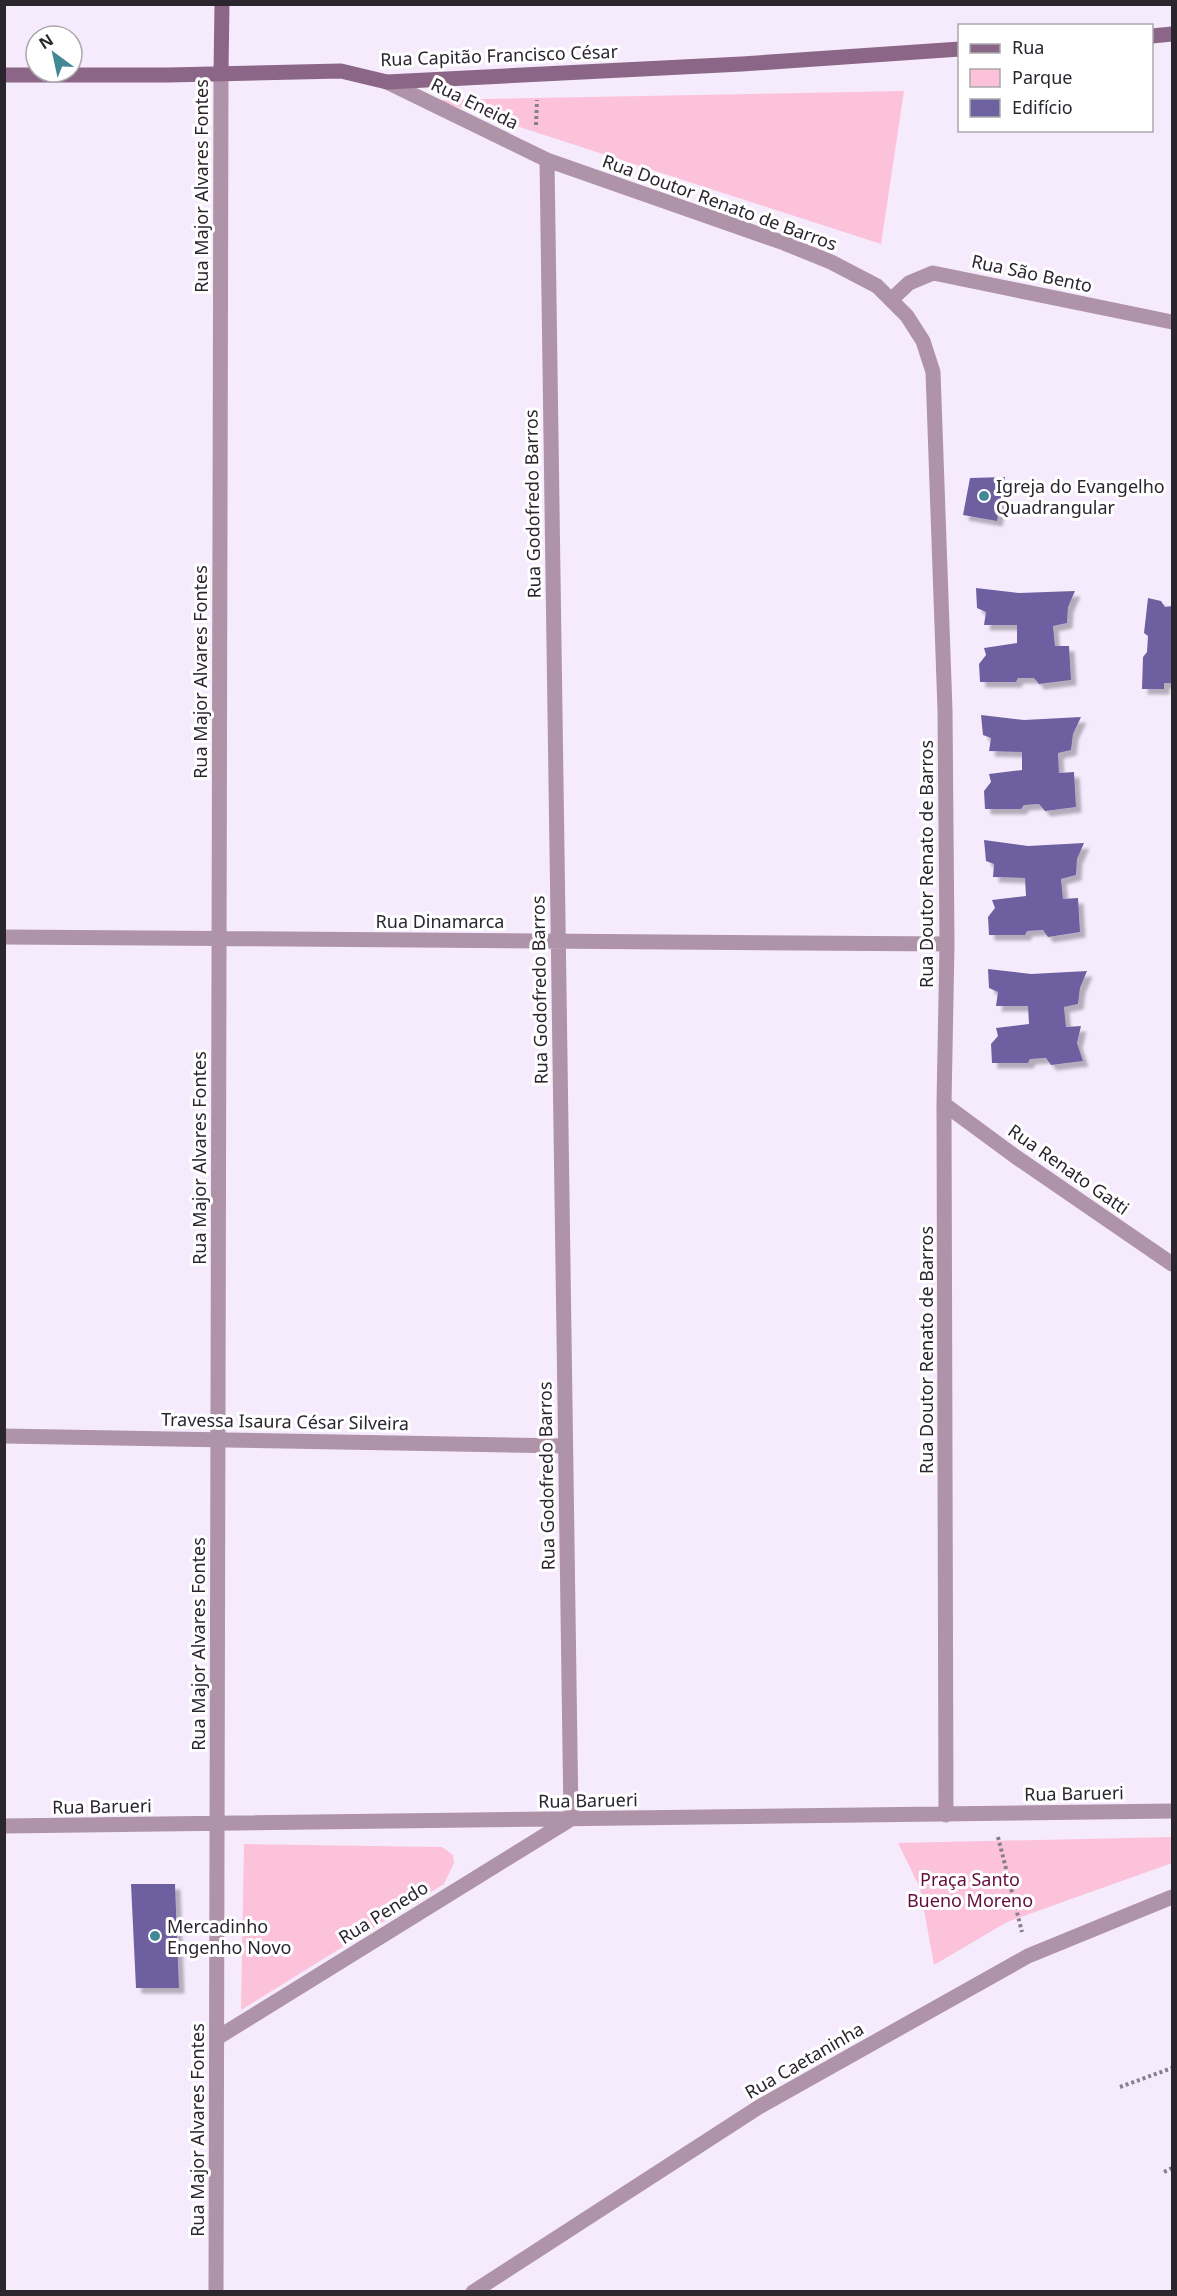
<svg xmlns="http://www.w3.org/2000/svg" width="1177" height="2296" viewBox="0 0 1177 2296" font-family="'Noto Sans',sans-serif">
<defs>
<filter id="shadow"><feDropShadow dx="5.5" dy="5.5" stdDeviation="1.5" flood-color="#0004"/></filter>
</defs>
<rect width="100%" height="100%" fill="#f6ebfd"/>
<path fill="#fcc2da" d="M904 91 881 244 436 100Z
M1172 1837V1863L1007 1922 934 1965 920 1888 898 1843Z
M244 1844 442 1847 453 1855 454 1863 444 1884 241 2010Z"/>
<path fill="#6e61a0" filter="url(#shadow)" d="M1005 477 997 521 963 515 970 478Z
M976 588 1019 593 1075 591 1068 607 1067 623 1053 626 1055 646H1069L1071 680 1039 684 1034 678H1018L1016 682H980L979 664 986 655 984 648 1017 643V625H984L986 612 977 608Z
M1148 598 1161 601 1165 607 1172 606V683H1164V689H1142L1143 657 1147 652 1148 636 1144 633Z
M981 715 1024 720 1081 717 1073 734 1071 750 1058 753 1059 773 1074 772 1076 807 1045 811 1039 804 1024 805 1021 809H985L984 791 991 782 989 774 1022 770V752L989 751 991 738 983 735Z
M984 840 1028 846 1084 843 1077 859 1076 875 1061 879 1063 899 1078 898 1080 932 1048 937 1043 930 1027 931 1025 935H989L988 917 995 908 992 900 1026 896 1025 878 993 877 994 864 986 861Z
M988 969 1031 974 1087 971 1080 988 1078 1004 1064 1007 1066 1027 1081 1026 1077 1043 1083 1061 1051 1065 1046 1058 1030 1059 1028 1063H992L991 1044 998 1036 996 1028 1029 1024 1028 1006H996L998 992 989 988Z
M131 1884H175L179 1988H136Z"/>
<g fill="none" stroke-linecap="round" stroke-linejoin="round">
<path stroke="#877f8b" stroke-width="4" stroke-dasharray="3 3" stroke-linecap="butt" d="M536 125 537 100
M998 1837 1022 1932
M1120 2087 1172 2068
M1164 2172 1172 2168"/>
<path stroke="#ae93a9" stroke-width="15" d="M4 1436 565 1446"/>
<path stroke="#ae93a9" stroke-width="15" d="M387 82 547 160 784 243 831 262 877 286 907 316 923 341 933 372 945 710 947 944 944 1104 946 1815
M891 300 909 283 933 273 1172 322
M4 937 947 944
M944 1104 1016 1157 1172 1264
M4 1826 1172 1811
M217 2038 571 1819 547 160
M216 2292 221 72
M473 2292 759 2107 1028 1956 1172 1897"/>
<path stroke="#8c6686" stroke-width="15" d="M1152 36 1172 34
M221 72 222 4
M4 75H168L341 71 387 82 742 64 960 49"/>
</g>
<g fill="#448896" stroke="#fff" stroke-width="2">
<circle cx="984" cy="496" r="6"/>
<circle cx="155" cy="1936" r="6"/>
</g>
<g text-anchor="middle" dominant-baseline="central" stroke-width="6" stroke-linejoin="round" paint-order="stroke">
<g font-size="18" fill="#2b262e" stroke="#fff">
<text transform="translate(499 55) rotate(-2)">Rua Capitão Francisco César</text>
<text transform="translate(475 103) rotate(26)">Rua Eneida</text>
<text transform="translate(201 186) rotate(-90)">Rua Major Alvares Fontes</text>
<text transform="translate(720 202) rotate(20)">Rua Doutor Renato de Barros</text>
<text transform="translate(1032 273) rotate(12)">Rua São Bento</text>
<text transform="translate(532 504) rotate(-91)">Rua Godofredo Barros</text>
<text transform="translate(200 672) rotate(-90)">Rua Major Alvares Fontes</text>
<text transform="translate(926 864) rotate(-90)">Rua Doutor Renato de Barros</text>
<text x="440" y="921">Rua Dinamarca</text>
<text transform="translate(539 990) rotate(-91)">Rua Godofredo Barros</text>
<text transform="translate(199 1158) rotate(-90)">Rua Major Alvares Fontes</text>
<text transform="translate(1069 1169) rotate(35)">Rua Renato Gatti</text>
<text transform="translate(926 1350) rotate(-90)">Rua Doutor Renato de Barros</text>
<text transform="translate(285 1421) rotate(1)">Travessa Isaura César Silveira</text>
<text transform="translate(546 1476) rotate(-91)">Rua Godofredo Barros</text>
<text transform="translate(198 1644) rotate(-90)">Rua Major Alvares Fontes</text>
<text transform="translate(1074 1793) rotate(-1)">Rua Barueri</text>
<text transform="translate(588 1800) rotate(-1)">Rua Barueri</text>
<text transform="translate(102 1806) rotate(-1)">Rua Barueri</text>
<text transform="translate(383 1912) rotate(-32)">Rua Penedo</text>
<text transform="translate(804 2060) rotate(-30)">Rua Caetaninha</text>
<text transform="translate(197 2130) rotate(-90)">Rua Major Alvares Fontes</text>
</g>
<g font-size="18" fill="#2b262e" stroke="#fff" text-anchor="start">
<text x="996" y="486">Igreja do Evangelho<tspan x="996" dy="21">Quadrangular</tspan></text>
<text x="167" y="1926">Mercadinho<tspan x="167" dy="21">Engenho Novo</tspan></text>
</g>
<g font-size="18" fill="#650d3f" stroke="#fff">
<text x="970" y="1879">Praça Santo<tspan x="970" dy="21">Bueno Moreno</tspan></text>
</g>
</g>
<rect width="1177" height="2296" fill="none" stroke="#2b262e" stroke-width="12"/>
<rect x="958" y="24" width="195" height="108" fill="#ffffff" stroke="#aaa8ab" stroke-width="1.5"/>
<rect x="970" y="44" width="30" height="9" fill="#8c6686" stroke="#aaa8ab" stroke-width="1.5"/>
<text x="1012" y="54" font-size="18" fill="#2b262e">Rua</text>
<rect x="970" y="69" width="30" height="18" fill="#fcc2da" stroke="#aaa8ab" stroke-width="1.5"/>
<text x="1012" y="84" font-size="18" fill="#2b262e">Parque</text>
<rect x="970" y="99" width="30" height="18" fill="#6e61a0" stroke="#aaa8ab" stroke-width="1.5"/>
<text x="1012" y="114" font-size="18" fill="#2b262e">Edifício</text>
<g transform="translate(54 54) rotate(327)"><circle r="28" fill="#ffffff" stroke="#aaa8ab" stroke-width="1.5"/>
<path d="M0-4.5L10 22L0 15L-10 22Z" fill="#448896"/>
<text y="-9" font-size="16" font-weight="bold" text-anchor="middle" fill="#2b262e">N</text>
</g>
</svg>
